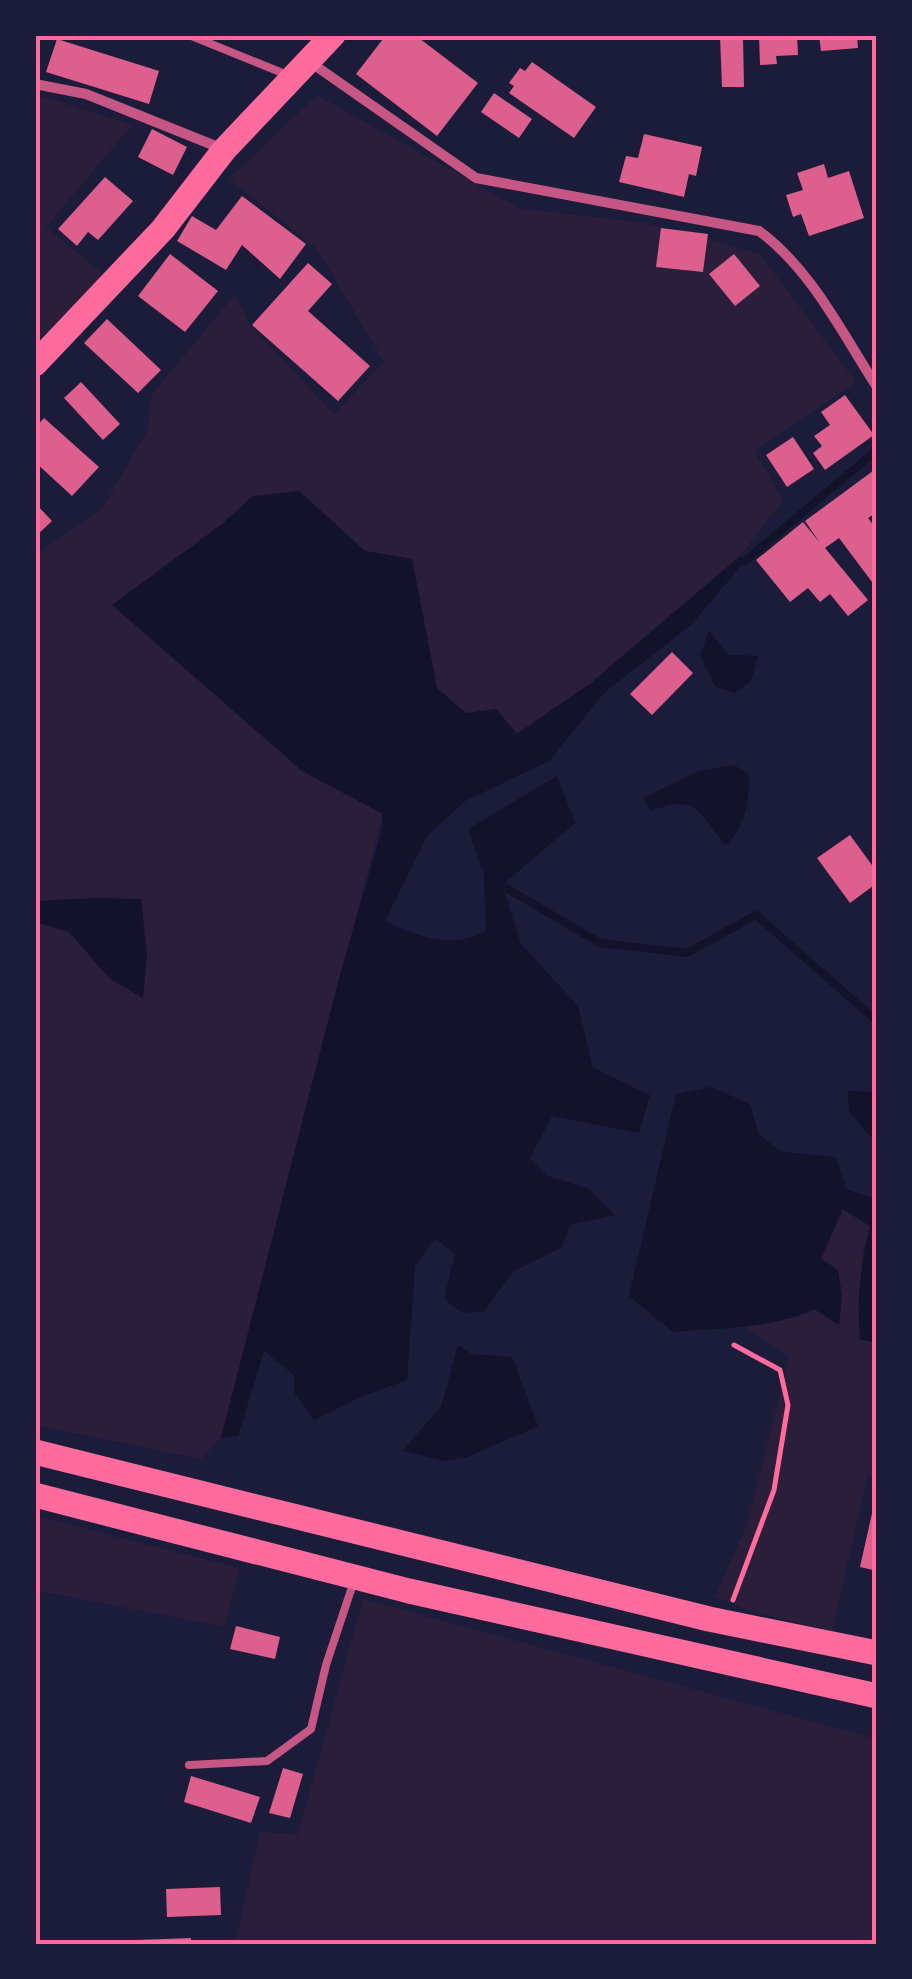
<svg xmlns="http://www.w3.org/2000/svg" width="912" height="1979" viewBox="0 0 912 1979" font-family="Arial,sans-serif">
<rect width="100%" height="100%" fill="#1b1b3a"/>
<path fill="#2a1e3b" d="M317 95 519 208 645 223 760 254 856 382 754 451 783 500 740 556 591 683 517 734 466 713 437 688 412 559 365 551 299 491 253 496 222 524 302 771 383 813 221 1438 201 1459 35 1425V555L103 507 147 431 152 394 235 294 250 325 334 414 384 362 317 249 229 179Z
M42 96 132 125 46 227 103 274 35 346V99Z
M842 1209 870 1226 863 1252 860 1339 877 1343V1478L868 1474 832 1631 753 1612 715 1597 747 1525 789 1357 743 1326 798 1317 815 1309 838 1325 821 1258Z
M35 1516 240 1568 224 1627 35 1590Z
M363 1599 877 1739V1944H235L260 1832 298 1834Z"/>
<path fill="#12122b" d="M299 491 365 551 412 559 437 688 466 713 496 709 517 734 591 683 740 556 745 561 691 625 605 692 549 761 465 801 427 836 385 921C419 937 451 950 486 931L484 875 468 829 557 776 575 823 502 885 521 944 578 1006 593 1068 650 1095 639 1133 552 1116 530 1158 548 1176 589 1189 615 1215 570 1225 561 1248 514 1271 484 1311 462 1313 444 1299 455 1254 435 1238 415 1267 407 1380 363 1396 314 1420 294 1392V1375L264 1351 238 1436 221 1438 338 982 382 829 383 814 302 771 112 605 222 524 253 496Z
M709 631 729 655 758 656 751 681 734 693 715 686 700 656Z
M734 765 749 774C749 804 746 825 725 846 700 812 696 793 651 811L643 798 699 771Z
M95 898 141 899 147 955 143 998 110 979 69 932 35 922V901Z
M711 1087 750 1104 759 1135 782 1152 836 1157 847 1190 873 1198 876 1143 849 1111 848 1091 877 1092V1343L860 1339C856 1301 861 1263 870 1226L843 1209 821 1258 838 1270 842 1296 839 1325 814 1309C772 1329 719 1328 673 1332L629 1296 676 1094Z
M458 1345 471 1354 512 1357 538 1426 467 1457 445 1461 402 1451 441 1407Z"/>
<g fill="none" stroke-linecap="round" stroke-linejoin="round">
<path stroke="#12122b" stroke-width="8" d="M745 561 877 450
M501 885 600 943 687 953 756 915 877 1021"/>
</g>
<path fill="#dd5f8e" d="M386 35H415L478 83 437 136 356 74Z
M759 35H797L798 55 776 56 777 64 760 65Z
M819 35H857L858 48 821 51Z
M720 36H743L744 87H722Z
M57 39 159 71 149 104 46 72Z
M532 62 596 107 574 138 509 93 514 86 509 83 520 68 525 71Z
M494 93 532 119 519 138 481 112Z
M152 129 187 147 173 175 138 157Z
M644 134 702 147 696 176 689 174 684 197 619 182 626 156 638 158Z
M824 164 828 178 849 171 864 218 809 236 801 214 793 217 786 195 803 190 797 173Z
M105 177 133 201 98 240 88 232 77 246 58 229Z
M242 196 306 244 280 279 242 245 226 270 177 241 192 216 216 230Z
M661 228 708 234 703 272 656 267Z
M170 254 218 291 185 332 138 296Z
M734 254 760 286 735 306 709 274Z
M308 263 332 284 308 311 370 366 338 401 252 325Z
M107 319 161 370 138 393 84 343Z
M81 382 120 424 103 440 64 398Z
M845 395 874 435 825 470 813 453 822 446 814 436 830 425 821 412Z
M44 418 99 467 72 496 35 462V428Z
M793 437 814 469 787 487 766 455Z
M877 468V512L868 518 877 530V584L875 586 839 538 825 548 868 600 848 616 830 594 820 602 808 588 790 602 756 560 803 522 820 543 805 521Z
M35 503 52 521 35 537Z
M672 652 693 673 652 715 630 694Z
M850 835 877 872V883L850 903 817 858Z
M873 1509 877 1510V1571L860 1567Z
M236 1626 280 1637 275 1659 230 1649Z
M283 1768 303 1774 290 1818 269 1813Z
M191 1776 260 1797 251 1823 184 1802Z
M220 1887 221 1915 167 1917 166 1889Z
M191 1938V1944H136V1940Z"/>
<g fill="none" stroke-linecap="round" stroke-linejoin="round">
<path stroke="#ff6b9d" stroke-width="5" d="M733 1600 774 1490 788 1405 780 1370 734 1345"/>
<path stroke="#c65784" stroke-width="8" d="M189 35 290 76
M189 1765 267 1761 311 1729 326 1665 354 1581"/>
<path stroke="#c65784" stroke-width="10" d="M310 62 476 178 759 231C811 269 842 333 877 387
M35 84 86 94 223 149"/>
<path stroke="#ff6b9d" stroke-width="25" d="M35 364 163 229 224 150 333 35
M35 1452 709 1619 877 1653
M35 1495 409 1591 877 1696"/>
</g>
<rect width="912" height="1979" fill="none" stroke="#1b1b3a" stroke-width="75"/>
<rect x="38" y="38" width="836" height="1904" fill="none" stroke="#ff6b9d" stroke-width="4"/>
</svg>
